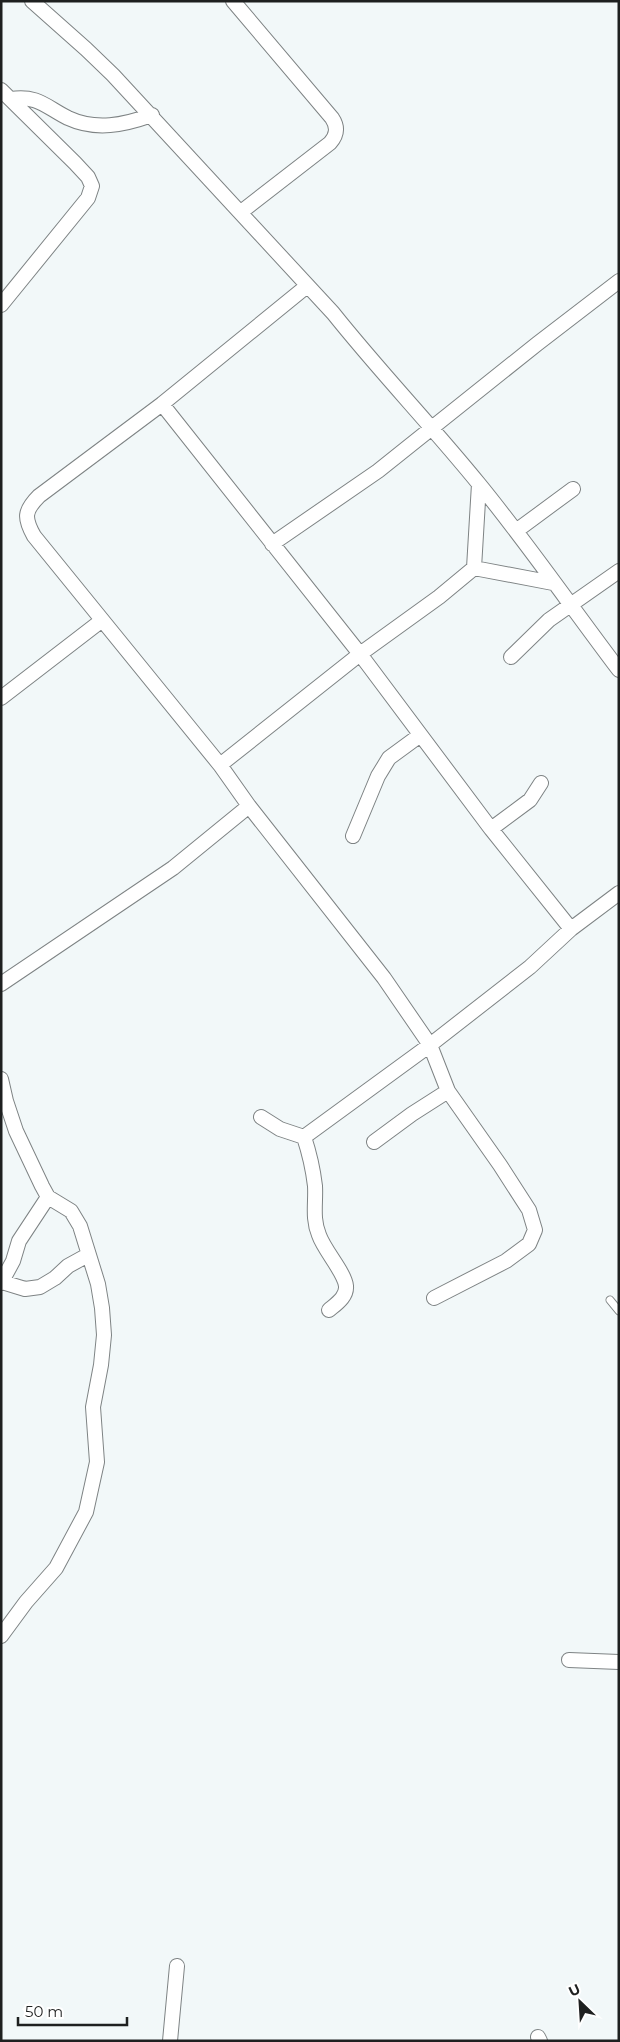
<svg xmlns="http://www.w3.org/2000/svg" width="620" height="2042" viewBox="0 0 620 2042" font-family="Montserrat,sans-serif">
<rect width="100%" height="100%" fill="#f2f8f9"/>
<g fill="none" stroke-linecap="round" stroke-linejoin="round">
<g stroke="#7e8384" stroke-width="9">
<path id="service" d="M610 1300 619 1311"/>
</g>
<g stroke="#7e8384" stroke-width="16">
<path id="minor" d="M32 1 86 49 113 75 333 313C380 372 432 426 479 484 528 544 572 608 619 670
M233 1 332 118C338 127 337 135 330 143L241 212
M1 90 75 163 88 177 92 186 88 198 1 305
M11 99C38 95 46 107 68 118 96 131 124 125 152 115
M307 286 162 404 39 496C24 511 24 518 34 536L220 765 249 806 384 978 430 1045 448 1091 500 1165 529 1210 535 1230 529 1244 506 1261 434 1298
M162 404 360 654 491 829 571 929
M516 531 573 489
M272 544 378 471 537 344 619 281
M474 568 479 484
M511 657 549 620 619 571
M1 698 101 621
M220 765 360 654 439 597 474 568 553 583
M491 829 530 800 541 783
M353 836 378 776 389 758 419 736
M1 984 173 868 249 806
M1 1079 6 1101 16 1131 42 1186 48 1197 71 1211 80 1226 98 1284 102 1308 104 1335 101 1365 93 1407 97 1462 86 1512 56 1568 26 1602 1 1636
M261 1117 280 1129 304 1137
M374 1142 412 1114 448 1091
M2 1282 25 1289 40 1287 55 1278 68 1266 88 1255
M1 1283 13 1261 19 1241 48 1197
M329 1310C336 1304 347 1297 346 1286 345 1273 324 1250 319 1235 312 1218 316 1203 315 1186 313 1169 309 1152 304 1137L430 1045 530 967 571 929 619 893
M569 1660 619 1662
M538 2037 540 2041
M170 2041 177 1966"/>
</g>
<use href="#service" stroke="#fff" stroke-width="7"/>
<use href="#minor" stroke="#fff" stroke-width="14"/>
</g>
<rect width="620" height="2042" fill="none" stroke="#1e2020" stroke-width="5"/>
<g transform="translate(580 2002) rotate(335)" stroke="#ffffff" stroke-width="4" paint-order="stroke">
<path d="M0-4L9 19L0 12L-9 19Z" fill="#1e2020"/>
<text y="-8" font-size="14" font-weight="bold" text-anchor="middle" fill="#1e2020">U</text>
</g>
<path d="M18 2017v8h109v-8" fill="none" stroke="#1e2020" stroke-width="2.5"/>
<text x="25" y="2017" font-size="15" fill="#1e2020" stroke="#ffffff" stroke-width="4" paint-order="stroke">50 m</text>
</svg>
